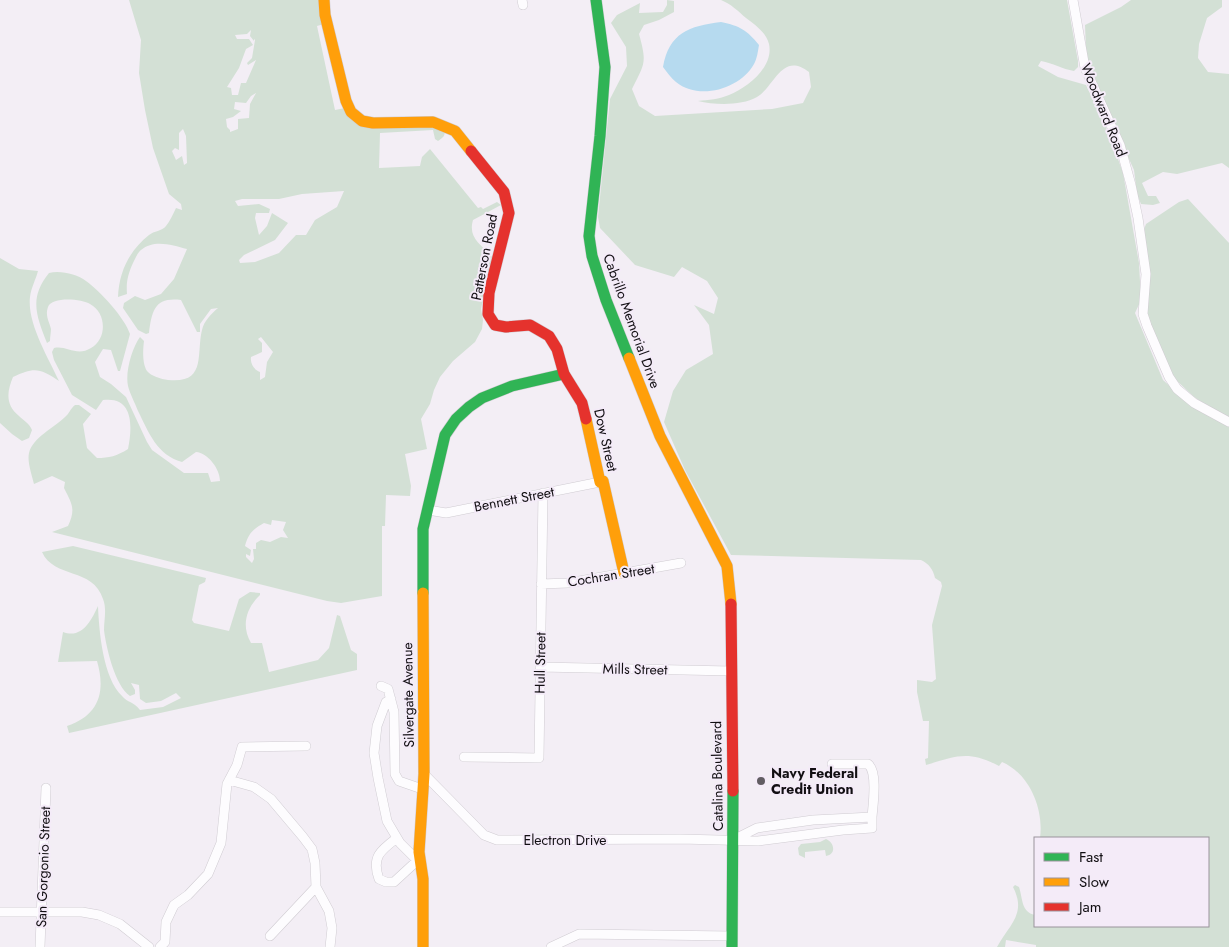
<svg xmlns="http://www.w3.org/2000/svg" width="1229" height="947" viewBox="0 0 1229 947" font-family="Jost,sans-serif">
<rect width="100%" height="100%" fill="#f3eef5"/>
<path fill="#d3e0d5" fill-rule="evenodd" d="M129 0H319L324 24 317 26 335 110 345 108 352 116 431 127 444 131C446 136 442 138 438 141L435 139 433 130 380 133 379 168 420 166 422 157 430 149 478 208 481 207 483 209 497 202 501 205 473 220C468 238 480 243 492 257L481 309 483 320 482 329 475 342 453 361 440 377 434 390 430 404 421 419 427 449 405 454 411 486 410 496 386 495 385 526H382V596L341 603 327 601 52 532 68 526C76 509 72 504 64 488L65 482 52 476 34 484C32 475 27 462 29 453 33 437 54 428 65 417 69 414 70 409 75 405H79L91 414 83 424 87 448 97 458C109 458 117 456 128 449 132 429 135 396 103 400L96 410 72 395 54 360 52 352 54 348C66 345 77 357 91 348 107 339 107 313 90 304 82 299 52 296 48 307 45 316 49 321 51 329 51 332 50 337 50 341L47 343C36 315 29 298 49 273 60 270 77 274 86 281 100 291 125 318 130 334L120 371H118L111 350 103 349 95 362 100 377 111 384 126 397 147 442 152 450 184 473H208L211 482 220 481C220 469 208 453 196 452L182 462C157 455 149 433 138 411 135 403 130 394 128 386 125 372 132 348 140 337L144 341C143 349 142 363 147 371 151 376 161 379 168 380 207 384 196 354 202 330 204 321 211 314 218 308L211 309 200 324V332H197L181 300C155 297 152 310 149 333L146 334 138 330 123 308 124 303 135 296 145 300 161 294 174 279 187 249C172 245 154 239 141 250 138 252 135 259 133 263 128 274 126 282 127 294L118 297C119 272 129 251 149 235 154 231 162 231 166 226 170 221 173 214 176 208L182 210 181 204 169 194 153 148 145 110 139 73 141 40ZM251 30 250 36 254 41V39L255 40 252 58 247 63 248 65 256 60 246 83H241L238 95H232L231 88 227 87 239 68 246 49 253 45 249 39H237L235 35 247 34ZM256 93 250 104 249 118 238 119V129L230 132V130L227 127 226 119 233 117 241 111 234 109 235 102 246 103 251 96ZM183 129 186 136 187 163 184 165 182 156 176 160 172 151 175 148 179 150V133ZM344 191 337 207 315 220 306 235H296L279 253 255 262 240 263 239 260 244 255 275 240 288 223 272 213 267 226 259 235 255 218 256 213H269L270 209 259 204 238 206 235 201 242 199H279L302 194ZM261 337 273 352 267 362 265 377 260 380V372C254 370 250 363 251 357L262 352V343L258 339ZM272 520 286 522 283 530 288 538 281 537 270 542 261 540 256 543V549H253L254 559 252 563 246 557V554L250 556 251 550 245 546C248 534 253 529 264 523L271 525Z
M667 0 674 1V12L659 20 644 25 639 34C647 63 645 63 632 89L639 106 655 116 772 109 803 103 811 87 809 72C782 51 775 86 757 97 741 106 715 105 698 101 708 100 720 99 729 95 747 88 774 67 769 44 766 32 755 25 746 18 738 11 731 4 721 0H1067L1078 61V67L1074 71C1062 69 1053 63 1041 61L1038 66 1058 77 1086 85 1109 134 1123 173 1139 263 1141 300 1135 313 1163 380 1184 399 1229 427V947H1036V945L1006 940 1005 947H997C1009 925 1027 914 1013 887L1015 885 1019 887C1023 899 1021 912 1035 915V926H1208V838H1040C1044 810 1030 774 1002 762L999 766C968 750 957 756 926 765L925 759 928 758 929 721H923L917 692V680L932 682 936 679 932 625 942 586 941 582 935 578C933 569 929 564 921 560L731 555 685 470 664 422 673 391 686 370 713 354 709 325 694 305 714 314 718 298 707 281 682 267 674 277 635 265 600 228 598 217 610 99 627 66 626 47 611 23 617 15 640 3 639 13 663 12 667 5Z
M1131 0H1222V7L1207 18 1199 44 1198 58 1208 72 1229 74V168L1222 163 1177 174 1163 172 1142 183 1148 196H1156L1160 203 1153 205 1141 204 1137 194 1134 170 1091 75 1086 50 1085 25 1121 7Z
M1188 199 1229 243V419L1194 397 1175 379 1165 362 1147 317 1142 235 1146 224 1179 202Z
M0 258 19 269 38 271C36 279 31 288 30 297 27 323 48 357 59 381 40 368 34 367 13 377 7 391 5 405 19 416 24 421 29 423 32 430L29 438 22 441 12 434 0 423Z
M73 546 206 578 205 582 199 585 192 620 194 623 229 631 239 599 250 592 260 593V595C246 608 241 626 251 643H262L269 672 318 660 329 648 337 615 340 616 351 650 357 654V670L69 733 67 726C99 715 106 692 97 661L58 662 63 632C82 639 91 621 98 606 99 631 103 678 122 696 128 703 133 701 140 710L163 707 181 698 176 693 161 701 146 703 140 699 139 685 131 683 135 690V694L130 696C115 686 106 647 104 630 104 620 107 609 103 599 93 567 54 579 42 552Z
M826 839C834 842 837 854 826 856L825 850 805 852V858L799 855 798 848 801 844 820 842Z"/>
<path fill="#b6daef" d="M721 22C740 26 747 30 759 45 758 51 757 59 754 64 740 89 699 101 676 82 671 78 667 72 663 67 669 33 689 26 721 22Z"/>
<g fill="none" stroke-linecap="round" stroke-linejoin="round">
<g stroke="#d0ccd2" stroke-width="10">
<path id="street" d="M522 0 523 5
M1073 0 1085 68 1120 145 1131 185 1138 218 1146 274 1143 314 1147 326 1169 377 1177 389 1194 403 1229 422
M428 510 446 513 600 482
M541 584 568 583 681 563
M540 667 731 671
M381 686 388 689 394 712 395 774 399 781 422 789
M391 699 386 702 377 726 374 753 378 778 387 821 400 843 420 863
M464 757 539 758 543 493
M424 774 484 835 497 840 680 839 758 841 843 830 872 828V817
M229 780 254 787 271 799 303 837 312 849 315 863 316 887 329 911 332 928 330 947
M397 838C381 850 371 857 379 879L386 882H394L419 859
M733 840 757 828 813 820 872 817C873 804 878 772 868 764H832
M0 912H82L99 915 120 924 149 947
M270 936 316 887
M40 947 46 788
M160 947 165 942 166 922 174 905 188 895 208 874 221 843 227 784 237 765 242 747 306 746
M551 947 579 934 732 936"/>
</g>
<g stroke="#d0ccd2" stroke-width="12">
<path id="fast" d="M596 0 605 67 600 136 589 236 592 256 606 300 629 358
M423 593V529L445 435 456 419 469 407 482 398 512 386 564 374
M732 947 733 791"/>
</g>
<g stroke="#d0ccd2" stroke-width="12">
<path id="slow" d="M324 0 325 15 346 101 351 112 362 121 373 123 433 122 455 131 471 151
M629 358 660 436 727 566 731 604
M586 419 600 482 603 481 624 573
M423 947V879L419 852 424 774 423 593"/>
</g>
<g stroke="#d0ccd2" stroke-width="12">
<path id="jam" d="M471 151 504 192 509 213 489 293 488 314 495 325 506 327 530 325 549 336 557 349 564 374 582 403 586 419
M731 604 733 791"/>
</g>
<use href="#street" stroke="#fdfcfe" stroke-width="9"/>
<use href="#fast" stroke="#30b455" stroke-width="11"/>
<use href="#slow" stroke="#ff9f0a" stroke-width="11"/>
<use href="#jam" stroke="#e5322d" stroke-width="11"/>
</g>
<circle fill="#615d62" stroke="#f4ebf8" stroke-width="2" cx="761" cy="781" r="5"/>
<g text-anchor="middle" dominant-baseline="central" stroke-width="4" stroke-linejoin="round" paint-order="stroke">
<g font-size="14" fill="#120f13" stroke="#f4ebf8">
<text transform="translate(1104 110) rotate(68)">Woodward Road</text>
<text transform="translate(484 257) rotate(-79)">Patterson Road</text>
<text transform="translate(632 321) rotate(70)">Cabrillo Memorial Drive</text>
<text transform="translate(606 440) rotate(77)">Dow Street</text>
<text transform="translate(514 499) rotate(-11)">Bennett Street</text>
<text transform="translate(611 575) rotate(-9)">Cochran Street</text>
<text transform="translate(540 663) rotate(-89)">Hull Street</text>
<text transform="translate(635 669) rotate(1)">Mills Street</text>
<text transform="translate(408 695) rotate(-91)">Silvergate Avenue</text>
<text transform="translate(717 776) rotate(-91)">Catalina Boulevard</text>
<text x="565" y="840">Electron Drive</text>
<text transform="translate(43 867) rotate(-88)">San Gorgonio Street</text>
</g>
<g font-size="14" font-weight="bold" fill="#120f13" stroke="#f4ebf8" text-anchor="start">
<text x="771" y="773">Navy Federal<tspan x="771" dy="16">Credit Union</tspan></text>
</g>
</g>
<rect x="1034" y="837" width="175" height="90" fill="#f4ebf8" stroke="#9a939c"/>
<rect x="1044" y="853" width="25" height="8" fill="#30b455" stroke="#9a939c"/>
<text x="1079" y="862" font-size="15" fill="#120f13">Fast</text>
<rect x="1044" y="878" width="25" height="8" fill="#ff9f0a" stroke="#9a939c"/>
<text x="1079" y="887" font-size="15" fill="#120f13">Slow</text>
<rect x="1044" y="903" width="25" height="8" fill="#e5322d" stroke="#9a939c"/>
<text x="1079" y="912" font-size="15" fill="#120f13">Jam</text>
</svg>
